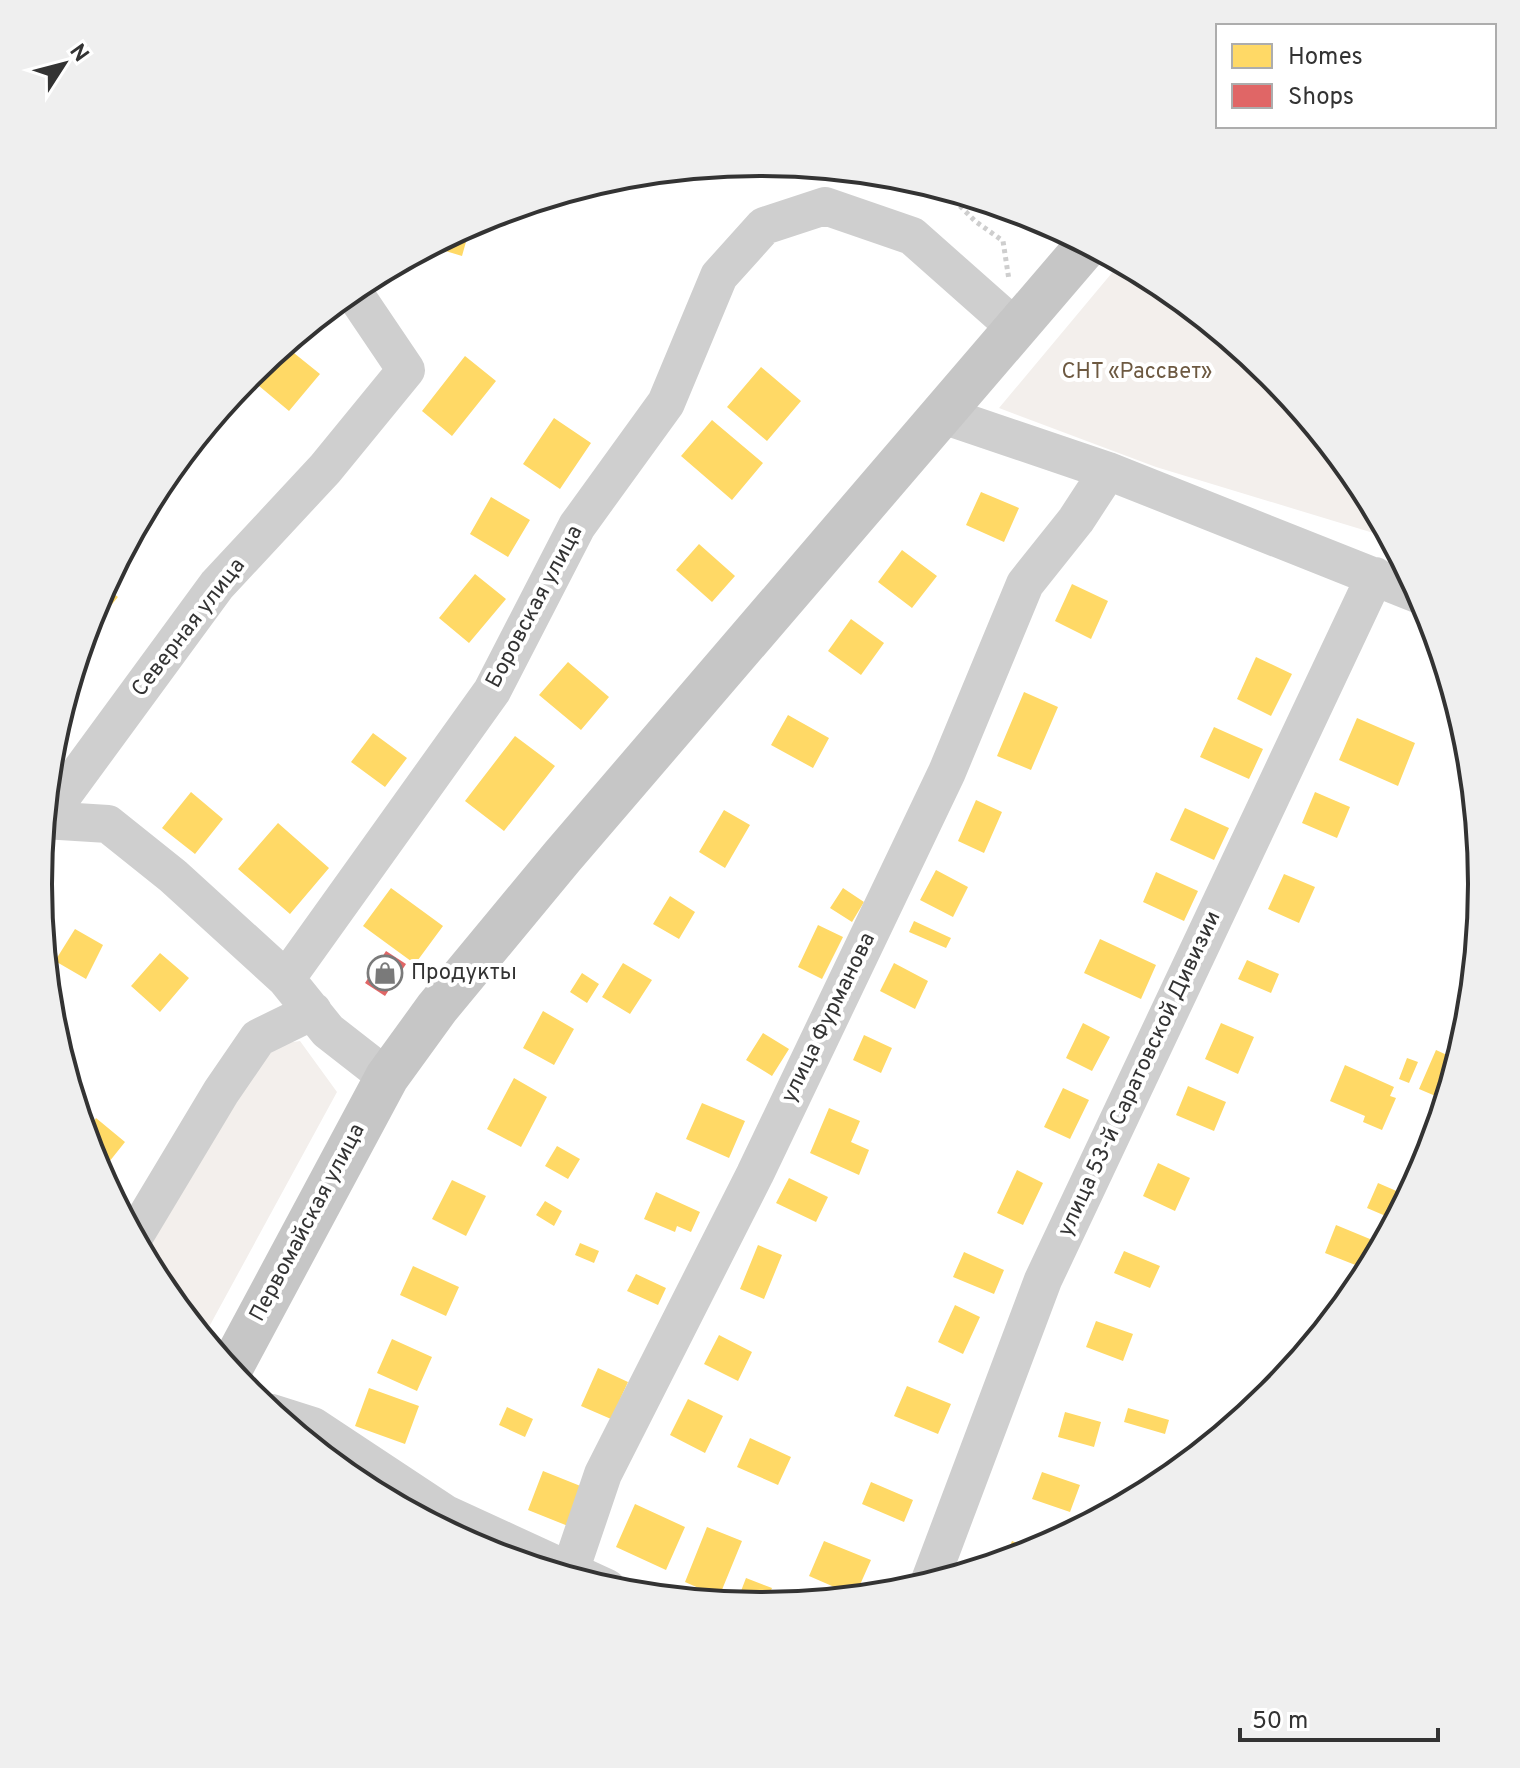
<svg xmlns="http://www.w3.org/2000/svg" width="1520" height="1768" viewBox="0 0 1520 1768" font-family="Overpass,sans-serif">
<rect width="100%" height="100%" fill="#fff"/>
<path fill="#f3efec" d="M1121 262 1162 284 1271 374 1361 483 1390 538 1156 467 999 408Z
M300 1041 337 1092 203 1338 159 1285 140 1249 260 1047Z"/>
<path fill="#ffd966" d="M471 224 462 256 429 246Z
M284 345 320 374 289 411 253 381Z
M465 356 496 381 452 436 422 411Z
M761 367 801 401 767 441 727 407Z
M554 418 591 443 560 489 523 464Z
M712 420 763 463 732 500 681 456Z
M981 492 1019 508 1004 542 966 525Z
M491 497 530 520 508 557 470 534Z
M699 544 735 576 712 602 676 570Z
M902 550 937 576 912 608 878 582Z
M475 574 506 599 469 643 439 618Z
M1072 584 1108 601 1091 639 1055 621Z
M104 586 118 597 97 622 90 617Z
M851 619 884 643 861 675 828 651Z
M1256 657 1292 674 1271 716 1237 699Z
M568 662 609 697 581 730 539 695Z
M1024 692 1058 707 1031 770 997 756Z
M788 715 829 738 813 768 771 745Z
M1357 718 1415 743 1398 786 1339 760Z
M1214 727 1263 749 1249 779 1200 757Z
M373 733 407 758 385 787 351 762Z
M515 736 555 766 504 831 465 801Z
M191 792 223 819 195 854 162 828Z
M1315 792 1350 807 1337 838 1302 823Z
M976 800 1002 812 984 853 958 841Z
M1185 808 1229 828 1214 860 1170 840Z
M724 810 750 825 725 868 699 852Z
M278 823 329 868 290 914 238 869Z
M936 870 968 887 953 917 920 900Z
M1156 872 1198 891 1184 921 1143 902Z
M1284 874 1315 887 1299 923 1268 909Z
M38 887 54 897 42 920Z
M391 888 443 926 415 964 363 926Z
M843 888 864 902 852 922 830 908Z
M670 896 695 912 679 939 653 924Z
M914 921 951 938 946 948 909 932Z
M818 925 843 937 822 979 798 967Z
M75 929 103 945 86 979 55 961Z
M1472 933 1477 935 1474 961 1463 957Z
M1100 939 1156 965 1141 999 1084 973Z
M160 953 189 978 160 1012 131 986Z
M1247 960 1279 974 1271 993 1238 979Z
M623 963 652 980 630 1014 602 997Z
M894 963 928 981 915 1009 880 991Z
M582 973 599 984 587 1003 570 992Z
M543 1011 574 1029 554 1065 523 1048Z
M1083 1023 1110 1037 1092 1071 1066 1058Z
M1221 1023 1254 1037 1238 1074 1205 1059Z
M763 1033 789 1049 772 1076 746 1060Z
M864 1035 892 1048 881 1073 853 1060Z
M1436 1050 1458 1060 1445 1100 1419 1089Z
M1407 1058 1418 1062 1409 1083 1399 1079Z
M1345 1065 1394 1087 1390 1096 1396 1098 1382 1130 1363 1122 1365 1116 1330 1101Z
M514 1078 547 1097 521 1147 487 1129Z
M1188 1086 1226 1102 1214 1131 1176 1115Z
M1063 1088 1089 1100 1070 1139 1044 1127Z
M702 1103 745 1121 729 1158 686 1139Z
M829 1108 860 1121 851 1142 869 1150 859 1175 810 1153Z
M96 1118 125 1142 101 1172 93 1160 85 1133Z
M557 1146 580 1159 568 1179 545 1166Z
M1158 1163 1190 1178 1175 1211 1143 1196Z
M1017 1170 1043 1183 1023 1225 997 1213Z
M789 1178 828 1197 816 1222 776 1203Z
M452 1180 486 1196 466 1236 432 1219Z
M1378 1183 1408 1196 1395 1220 1367 1208Z
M656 1192 700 1212 691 1232 677 1226 675 1232 644 1219Z
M545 1201 562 1211 554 1226 536 1215Z
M1336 1225 1382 1244 1368 1270 1325 1253Z
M580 1243 599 1251 594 1263 575 1255Z
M758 1245 782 1255 764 1299 740 1289Z
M1124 1251 1160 1266 1150 1288 1114 1273Z
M964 1252 1004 1270 994 1294 953 1277Z
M413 1266 459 1287 446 1316 400 1295Z
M636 1274 666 1288 658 1305 627 1291Z
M955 1305 980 1317 963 1354 938 1342Z
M1096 1321 1133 1334 1123 1361 1086 1347Z
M1317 1327 1324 1330 1310 1346Z
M719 1335 752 1352 738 1381 704 1364Z
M392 1339 432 1357 417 1391 377 1373Z
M598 1368 628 1382 611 1419 581 1406Z
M1260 1383 1275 1389 1243 1417 1250 1397 1254 1398Z
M907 1386 951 1404 938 1434 894 1416Z
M369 1388 419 1406 405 1444 355 1426Z
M688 1399 723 1416 705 1453 670 1435Z
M507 1407 533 1419 525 1437 499 1425Z
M1128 1408 1169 1420 1165 1434 1124 1422Z
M1065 1412 1101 1422 1094 1447 1058 1437Z
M750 1438 791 1457 778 1485 737 1467Z
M543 1471 583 1487 568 1526 528 1510Z
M1042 1472 1080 1485 1070 1512 1032 1499Z
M871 1482 913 1500 904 1522 862 1504Z
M635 1504 685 1527 666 1570 616 1547Z
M707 1527 742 1541 719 1597 685 1582Z
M824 1541 871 1560 855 1596 809 1576Z
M1012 1541 1036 1551 1004 1561Z
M746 1578 772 1588 765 1605 736 1604Z"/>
<path fill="#e06666" d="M386 951 406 964 385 996 365 983Z"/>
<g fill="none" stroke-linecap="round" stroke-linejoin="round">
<path stroke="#cecece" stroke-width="5" stroke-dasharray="4 4" stroke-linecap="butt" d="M943 189 975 221 1003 241 1009 280"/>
<path stroke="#cfcfcf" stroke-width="38" d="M940 414 1108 471 1420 595
M44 820 108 824 173 876 286 979 328 1031 387 1077
M44 821 217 585 325 469 406 370 352 290
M286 979 492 691 577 526 666 403 719 276 764 226 825 206 912 236 1017 329
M134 1237 221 1092 258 1038 313 1011
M272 1413 313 1426 446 1514 607 1588
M568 1577 603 1474 755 1174 947 772 1025 584 1076 520 1108 471
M929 1583 1043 1280 1375 576"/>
<path stroke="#c6c6c6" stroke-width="44" d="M230 1370 387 1077 437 1008 562 857 1088 244"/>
</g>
<defs>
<g id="shop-ring" transform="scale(1.8)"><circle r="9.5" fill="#fff" stroke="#7a7a7a" stroke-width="1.5"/><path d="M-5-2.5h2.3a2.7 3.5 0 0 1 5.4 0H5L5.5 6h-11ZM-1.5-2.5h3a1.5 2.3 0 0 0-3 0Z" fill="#7a7a7a"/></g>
</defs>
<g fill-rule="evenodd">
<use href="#shop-ring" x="385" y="973"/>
</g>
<g text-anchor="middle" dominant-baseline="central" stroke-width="8" stroke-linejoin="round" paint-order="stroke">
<g font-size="22" fill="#6d5941" stroke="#fff">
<text x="1137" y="372">СНТ «Рассвет»</text>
</g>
<g font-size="22" fill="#333" stroke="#fff">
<text transform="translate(535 607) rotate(-62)">Боровская улица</text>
<text transform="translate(189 628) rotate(-52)">Северная улица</text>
<text transform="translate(829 1018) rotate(-64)">улица Фурманова</text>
<text transform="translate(1140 1074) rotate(-65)">улица 53-й Саратовской Дивизии</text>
<text transform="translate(308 1223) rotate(-62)">Первомайская улица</text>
</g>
<g font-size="22" fill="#333" stroke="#fff" text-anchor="start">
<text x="411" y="973">Продукты</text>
</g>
</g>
<path d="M0 0H1520V1768H0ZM52 884a708 708 0 1 1 1416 0a708 708 0 1 1-1416 0Z" fill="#efefef" fill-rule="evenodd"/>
<path fill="none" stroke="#333" stroke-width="4" d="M52 884a708 708 0 1 1 1416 0a708 708 0 1 1-1416 0Z"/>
<rect x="1216" y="24" width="280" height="104" fill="#ffffff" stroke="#adadad" stroke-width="2"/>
<rect x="1232" y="44" width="40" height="24" fill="#ffd966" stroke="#adadad" stroke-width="2"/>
<text x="1288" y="64" font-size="24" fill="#333333">Homes</text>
<rect x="1232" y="84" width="40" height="24" fill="#e06666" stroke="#adadad" stroke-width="2"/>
<text x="1288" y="104" font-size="24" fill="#333333">Shops</text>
<g transform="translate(64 64) rotate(54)" stroke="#ffffff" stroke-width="6" paint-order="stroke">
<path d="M0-6L14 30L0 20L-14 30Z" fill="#333333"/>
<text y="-12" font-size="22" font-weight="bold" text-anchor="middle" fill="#333333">N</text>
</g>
<path d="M1240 1728v12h198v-12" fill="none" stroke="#333333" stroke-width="4"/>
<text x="1252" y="1728" font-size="24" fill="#333333" stroke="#ffffff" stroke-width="6" paint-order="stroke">50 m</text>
</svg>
